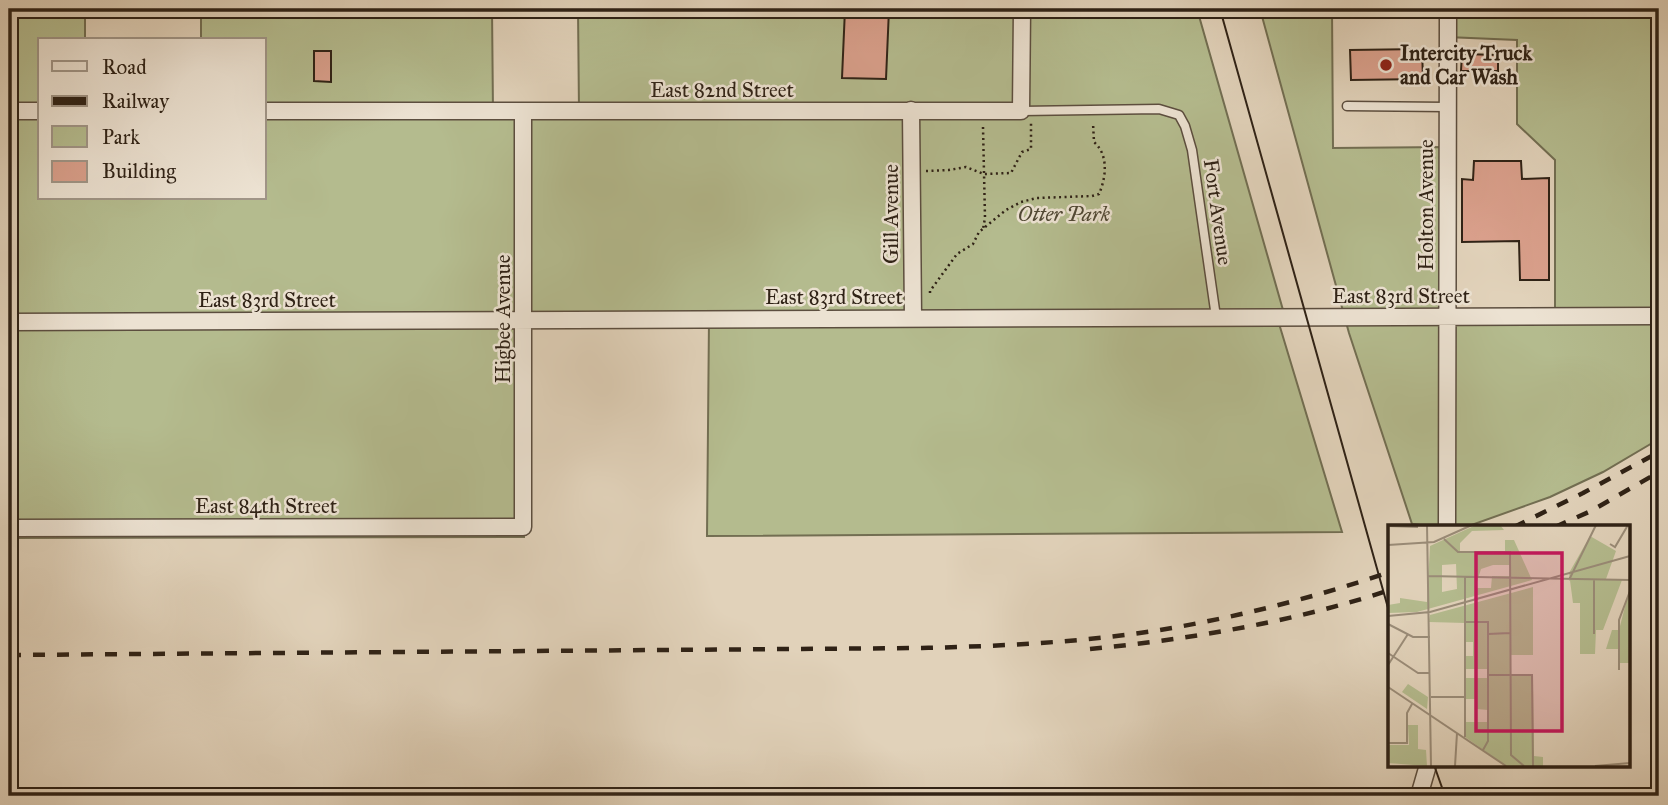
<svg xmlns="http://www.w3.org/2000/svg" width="1668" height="805" viewBox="0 0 1668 805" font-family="'IM FELL Great Primer',serif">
<rect width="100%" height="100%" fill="#e1d2ba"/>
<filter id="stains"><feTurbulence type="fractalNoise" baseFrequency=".00286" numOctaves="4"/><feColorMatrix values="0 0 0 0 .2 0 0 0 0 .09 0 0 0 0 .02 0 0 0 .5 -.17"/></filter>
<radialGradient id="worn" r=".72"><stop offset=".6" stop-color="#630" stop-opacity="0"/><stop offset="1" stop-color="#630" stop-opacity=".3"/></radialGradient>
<path fill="#b4bb8e" stroke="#726e52" stroke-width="2" d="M9 9H85V40H40V198H264V40H201V13L295 14 296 9H492L493 111 579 110 578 9H1197L1285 317H1277L1342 532 707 536 709 319H524V537L9 538Z
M1260 9H1332L1333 148 1447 147 1448 316H1555V160L1517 124V40L1447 37 1448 9H1659V439L1603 472 1550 497 1466 527H1436L1412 524 1349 333Z"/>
<path fill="#daa08c" stroke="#2f2216" stroke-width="2" d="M845 9H889L886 79 842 78Z
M1422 49 1423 79 1351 80 1350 50Z
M314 51H331V82L314 81Z
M1462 54 1498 55V71H1461Z
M1474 161H1521L1522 179 1549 178V280H1520L1519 241 1462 242V179L1473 180Z"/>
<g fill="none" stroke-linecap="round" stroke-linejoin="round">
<g stroke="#5c4e3f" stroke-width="11">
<path id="service" d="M1347 106 1447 107
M1021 111 1159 109 1179 115 1185 126 1192 150 1216 317"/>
</g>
<g stroke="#5c4e3f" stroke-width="19">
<path id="minor" d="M911 110 913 318
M9 111H40
M264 111H1021L1022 9
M9 322 1659 316
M1447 527 1448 9
M9 528 523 527V111
M1419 796 1428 765"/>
</g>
<path stroke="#2f2216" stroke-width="2.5" stroke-dasharray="2 3.5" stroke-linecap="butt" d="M983 127 985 218 983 229
M926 171 949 170 966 167 984 174 1011 173 1022 152 1031 149V123
M930 293V291L957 254 973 244 979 232 1006 210 1021 202 1037 198 1092 196 1099 194C1106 178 1109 155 1094 142L1093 123"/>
<use href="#service" stroke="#ece2d2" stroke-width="8"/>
<use href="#minor" stroke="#ece2d2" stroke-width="16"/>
<path stroke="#2f2216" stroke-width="2" d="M1220 9 1390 615
M1434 765 1445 796"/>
<path stroke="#2f2216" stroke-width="4.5" stroke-dasharray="12 12" stroke-linecap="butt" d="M1514 527 1583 493 1659 452
M1555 527 1591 511 1659 472
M1090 649C1191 639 1293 622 1390 590
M9 655 922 648C1006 646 1090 642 1172 628 1246 615 1319 596 1390 572"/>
</g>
<circle fill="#8f2418" stroke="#ece2d2" stroke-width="2.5" cx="1386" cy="65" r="7"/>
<g text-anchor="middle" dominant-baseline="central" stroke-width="5" stroke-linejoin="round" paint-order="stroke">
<g font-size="21" font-weight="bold" fill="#2f2216" stroke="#ece2d2" text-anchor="start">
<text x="1400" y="53">Intercity Truck<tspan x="1400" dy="24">and Car Wash</tspan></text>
</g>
<g font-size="21" fill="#2f2216" stroke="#ece2d2">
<text x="722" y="90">East 82nd Street</text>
<text transform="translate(1426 205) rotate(-90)">Holton Avenue</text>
<text transform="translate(1218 212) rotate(82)">Fort Avenue</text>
<text transform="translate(891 214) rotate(-90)">Gill Avenue</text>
<text x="1401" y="296">East 83rd Street</text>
<text x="834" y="297">East 83rd Street</text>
<text x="267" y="300">East 83rd Street</text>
<text transform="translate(503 319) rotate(-90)">Higbee Avenue</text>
<text x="266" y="506">East 84th Street</text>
</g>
<g font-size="21" font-style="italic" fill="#504834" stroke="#ece2d2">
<text x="1064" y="214">Otter Park</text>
</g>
</g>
<g transform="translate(1388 525)">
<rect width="242" height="242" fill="#e1d2ba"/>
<path d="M88 0H112L116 5 84 6 72 18V27H117V15H126L144 55 29 87 0 88V80L12 78V73L39 77 42 21ZM68 39 69 64 54 67V40ZM105 40H122V51H104L103 63H87L93 44ZM202 11 228 26 218 54 234 55 215 105H208L207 129H192V78H185L181 48ZM145 62V130H122V150H145L146 231 155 232V241H118L77 212V197H99L100 185 89 184V174H77V153H100L99 144H77V131H85V117H77V98L41 97 42 90ZM241 66V138H231V124H218L224 105H231ZM20 159 40 172 39 184 14 167ZM20 200H30V224L38 225 39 241 0 238V220H21Z" fill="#b4bb8e" fill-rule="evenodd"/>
<path fill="none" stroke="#9a8c78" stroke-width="2" d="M39 0 43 241M0 1 30 2M56 14 70 27H122L123 230 136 241M222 19 227 22 240 0M0 20 46 17 84 0M40 51 242 55M77 51V212M181 55 208 0M206 55V109M0 91 42 87 242 31M77 97H100V216L95 225M0 99 25 112H42M100 109 122 108M0 128 30 148H42M0 140 20 109M231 145V95L242 66M100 150H144L145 241M0 162 118 241M43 172H77M0 218H19V188L24 179M67 241 69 208M207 241 242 238"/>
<path fill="#c2185b" fill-opacity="0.15" stroke="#c2185b" stroke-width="3.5" d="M88 28H174V206H88Z"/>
<rect width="242" height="242" fill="none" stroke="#2f2216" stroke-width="3.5"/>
</g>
<rect width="1668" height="805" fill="none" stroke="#e1d2ba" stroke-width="35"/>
<rect x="10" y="10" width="1647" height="784" fill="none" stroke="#2f2216" stroke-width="3.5"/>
<rect x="18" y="18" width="1633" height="770" fill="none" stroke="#2f2216" stroke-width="2"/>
<rect x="38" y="38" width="228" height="161" fill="#ece2d2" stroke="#a09587" stroke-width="2"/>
<rect x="52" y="61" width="35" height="10" fill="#ece2d2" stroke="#a09587" stroke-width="2"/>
<text x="102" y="74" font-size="21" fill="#2f2216">Road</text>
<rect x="52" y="96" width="35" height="10" fill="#2f2216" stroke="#a09587" stroke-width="2"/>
<text x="102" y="108" font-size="21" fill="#2f2216">Railway</text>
<rect x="52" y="126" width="35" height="21" fill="#b4bb8e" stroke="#a09587" stroke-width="2"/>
<text x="102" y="144" font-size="21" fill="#2f2216">Park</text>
<rect x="52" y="161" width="35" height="21" fill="#daa08c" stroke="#a09587" stroke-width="2"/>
<text x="102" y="178" font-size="21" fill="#2f2216">Building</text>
<rect width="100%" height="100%" filter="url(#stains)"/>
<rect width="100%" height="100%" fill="url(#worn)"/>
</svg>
